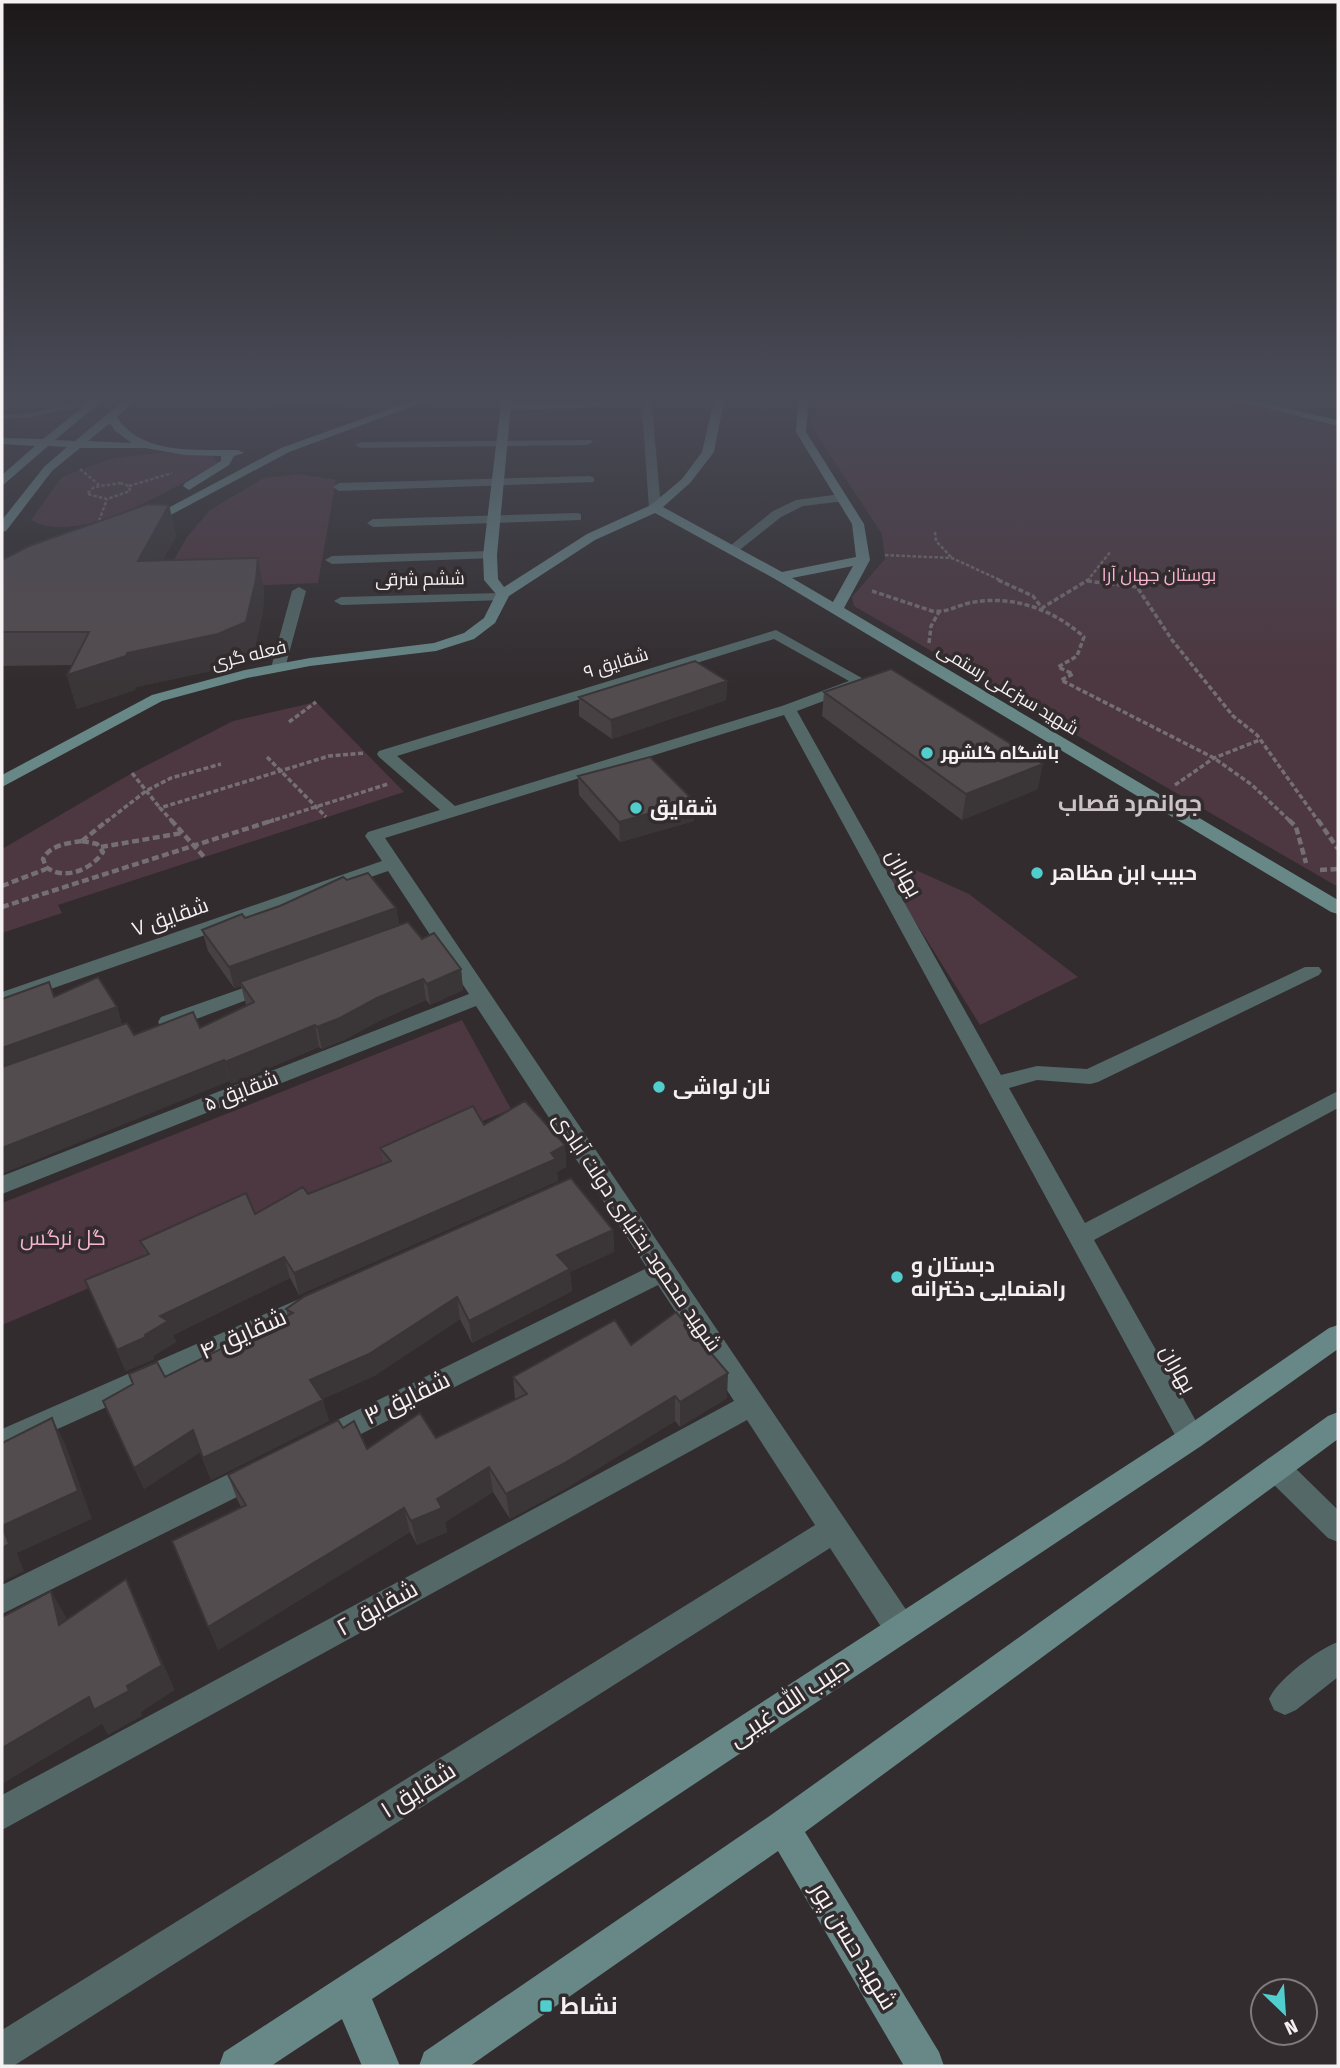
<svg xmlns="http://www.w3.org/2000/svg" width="1340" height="2068" viewBox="0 0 1340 2068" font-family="'Fira Sans Condensed',Cairo,sans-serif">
<rect width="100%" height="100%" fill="#322c2e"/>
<path fill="#4d3740" d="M819 395H1209L1338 426V887L854 606 852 597 885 559 882 534 815 432 813 423Z
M167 452 211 454 218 463C175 487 79 548 31 520L62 477 109 459Z
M299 474 336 480 318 583 157 589 187 537 210 510 264 478Z
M316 702 404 792 58 905 62 913 2 933V849L132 773 233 721Z
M878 853 969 894 1078 977 980 1025 903 902Z
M462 1020 511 1109 2 1325V1203Z"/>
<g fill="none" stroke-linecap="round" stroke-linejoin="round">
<path stroke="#756f71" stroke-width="2.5" stroke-dasharray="3.5 2" stroke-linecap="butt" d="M80 469 99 485
M120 483 129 486 130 491 107 499 87 494 94 487Z
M129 486 172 473
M99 521 107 499
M935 532 936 541 951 557
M885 555 952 558 1002 581
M1087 581 1111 551"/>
<path stroke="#756f71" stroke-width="3.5" stroke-dasharray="5 2.5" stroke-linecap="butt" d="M998 580 1033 596 1042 608 1088 580
M1087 581 1137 587 1172 640 1233 716 1257 735 1319 822
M872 591 932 611C946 613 956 606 969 603 1011 594 1053 609 1084 637L1077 656 1058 667 1073 674 1061 680 1214 758 1252 785 1291 822
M929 643 931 626 939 612
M289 722 316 702
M267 757 326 817
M132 773 160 808
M1175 785 1214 758 1260 740
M106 822 146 791 171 778 221 764
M173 822 160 808 329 756 365 753
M268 822 388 784"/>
<path stroke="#756f71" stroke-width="4.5" stroke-dasharray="7 3.5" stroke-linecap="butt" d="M171 820 204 857
M1289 820 1296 827 1306 863
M1318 820 1338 849
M82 841 108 820
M82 841 97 844 103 852C91 870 64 881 46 867L43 859C50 845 68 843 82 841Z
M101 847 182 833
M1320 870 1338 869
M2 886 46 869
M2 907 274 820"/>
<path fill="#546868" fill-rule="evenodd" d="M93 400 95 403 32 417 2 419V415L32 413Z"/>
<path fill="#546868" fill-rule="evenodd" d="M641 395H651L661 508 655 512 649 508Z
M129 396 345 395 350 398 345 401 134 399Z
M598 402 603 405 602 407 506 410 501 407 506 404Z
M591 440 593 442 587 445 361 448 355 445 361 442Z
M590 476 594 478V482L339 491 333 487 339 483Z
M841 494 847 498 845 501 803 506 781 517 736 553 731 554 725 550 773 511 796 500Z
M577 513 581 514V520L373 527 367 523 373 519Z
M490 551 495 552V558L332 564 325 560 332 556Z
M299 587 306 591 285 668 283 671H273L271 668 292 591Z
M500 593 507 597 505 600 341 605 334 601 341 597Z
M776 630 869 682 866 685 797 711 1001 1075 1037 1066 1087 1069 1305 967H1319L1322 971 1319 975 1098 1082 1090 1084 1037 1080 1009 1088 1085 1223 1338 1091V1108L1094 1240 1201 1430 1205 1438 1201 1446 1191 1450 1181 1446 784 715 385 838 911 1617 915 1628 911 1639 900 1643 889 1639 830 1548 15 2065 2 2066V2030L815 1525 747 1420 2 1830V1795L734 1401 658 1285 339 1445 329 1449 319 1445 315 1437 319 1429 647 1268 476 1006 2 1194V1176L469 994 388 871 2 1006V992L382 861 365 836 368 832 440 810 379 757 377 754 379 751ZM774 639 849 681 782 706 455 806 397 756Z
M269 979 276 981 279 985 276 989 175 1027H161L158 1022 161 1017Z
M313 1293 322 1296 326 1303 322 1310 2 1454V1429Z
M1277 1457 1287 1460 1338 1510V1542L1328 1538 1267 1478 1263 1469 1267 1460Z
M257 1460 267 1464 271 1473 267 1482 2 1614V1585Z
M1338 1642V1677L1296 1710 1285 1715 1274 1710 1269 1699C1277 1680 1318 1649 1338 1642Z"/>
<path fill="#688888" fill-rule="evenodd" d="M98 395H109L55 440 75 441 130 395H141L117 417C142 456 197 449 238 450L244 453 234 456 229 465 189 490 183 486 185 483 221 461V456L185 455 145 448H80L52 471 6 531 2 532V520L44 467 67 447 48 446 2 486V475L35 446 2 444V438L43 439ZM110 423 115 431 132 443 88 441Z
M428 395H443L289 452 150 526 146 527 140 523 281 448Z
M502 395H512L497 555 498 579 504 587 587 534 651 505 682 479 702 452 715 395H725L714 452 690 483 663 507 782 572 856 557 852 524 796 432 799 395H809L806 432 864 524 870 560 844 608 1338 900V914L1331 912 775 579 655 513 595 540 509 596 495 623 474 639 436 651 310 666 247 678 162 701 2 787V775L152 695 245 670 310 658 434 643 464 633 484 618 496 594 484 580 483 555ZM853 566 833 602 792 578Z
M1212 395H1230L1338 420V426Z
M1338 1325V1349L1201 1446 372 1999 400 2066H362L342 2019 271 2066H219L224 2052 1181 1430 1329 1328Z
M1338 1412V1439L805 1832 939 2052 944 2066H904L778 1851 470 2066H419L424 2052 771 1815 1328 1416Z"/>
</g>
<path fill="#474144" d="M2 395H40L26 408 2 409Z
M169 505 176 536 163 560 264 589 263 612 253 655 225 668 136 687 135 690 77 709 67 675 72 665 2 666V560Z
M727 681 726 700 612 739 579 716V697Z
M824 692 1038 789 962 820 822 716Z
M578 776 694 821 620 842 579 795Z
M347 880 396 908 399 925 422 939 461 969 463 990 430 1005 426 1000 381 1020 344 1040 322 1049 319 1047 231 1084 230 1081 54 997 117 1007 122 1025 134 1035 200 1028 246 1005 241 986 234 988 208 951 202 930 245 918Z
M484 1125 565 1145 566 1167 557 1172 558 1181 299 1295 290 1278 173 1335 176 1342 153 1356 154 1359 126 1371 85 1280 146 1256 140 1241 255 1214 383 1164 380 1148Z
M613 1230 614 1252 570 1272 572 1291 472 1343 460 1319 374 1376 322 1399 329 1421 211 1480 200 1452 144 1489 113 1422 133 1384 129 1374 165 1377 288 1316 286 1309Z
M631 1345 727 1398 680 1427 675 1421 565 1489 510 1519 493 1492 445 1522 447 1532 417 1545 410 1532 218 1650 241 1507 237 1499 228 1475 343 1428 367 1449 436 1438 515 1399 513 1377Z"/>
<path fill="#3a3537" d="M23 395H40L26 408Z
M169 505 176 536 146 592 138 561Z
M258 558 264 589 263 612 253 655 225 668 136 687 135 690 77 709 67 675 127 653Z
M727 681 726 700 612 739 611 720Z
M1043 764 1038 789 962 820 966 794Z
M694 801V821L620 842 619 822Z
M396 908 399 928 240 982 241 986 234 988 229 967Z
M461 969 463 990 430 1005 427 984Z
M423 979 426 1000 381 1020 344 1040 322 1049 317 1027 377 998Z
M117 1007 123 1028 2 1072V1048Z
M315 1025 319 1047 231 1084 225 1062Z
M224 1060 230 1081 2 1174V1148Z
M565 1145 566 1167 557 1172 558 1181 299 1295 294 1273Z
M613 1230 614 1252 570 1272 572 1291 472 1343 469 1321 557 1255Z
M284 1257 290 1278 173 1335 176 1342 153 1356 154 1359 126 1371 117 1350 145 1335 160 1316Z
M457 1297 460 1319 374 1376 316 1402 310 1380Z
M728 1373 727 1398 680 1427V1402Z
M675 1396V1421L565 1489 510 1519 506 1494Z
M323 1400 329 1421 211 1480 203 1458Z
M52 1418 66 1446 92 1519 17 1553 24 1571 2 1582V1526Z
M193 1430 201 1452 144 1489 134 1468Z
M489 1467 493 1492 445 1522 447 1532 417 1545 411 1521 437 1499Z
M404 1508 410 1532 218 1650 208 1627Z
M126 1579 138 1606 175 1690 141 1712 142 1716 108 1735 102 1724 2 1784V1748L89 1697 127 1686Z
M51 1591 66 1617 74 1651 59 1625Z"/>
<path fill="#534c4f" stroke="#3a3537" stroke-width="2" d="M148 504 169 505 138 561 258 558 256 580 246 622 218 634 127 653 126 656 67 675 89 632H2V560L29 546Z
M695 661 727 681 611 720 579 697Z
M891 669 1043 764 966 794 824 692Z
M650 757 694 801 619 822 578 776Z
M368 873 396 908 229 967 202 930 242 914 245 918 280 906 343 877 347 880Z
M408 922 422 939 434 933 461 969 427 984 423 979 377 998 340 1018 317 1027 315 1025 225 1062 224 1060 2 1148V1067L127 1023 134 1035 193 1012 200 1028 254 1002 240 982Z
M98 977 117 1007 2 1048V999L49 982 54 997Z
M525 1101 565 1145 551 1153 556 1159 294 1273 284 1257 160 1316 168 1321 145 1335 146 1337 117 1350 85 1280 149 1254 140 1241 246 1193 255 1214 303 1187 308 1194 391 1161 380 1148 473 1106 484 1125Z
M571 1178 613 1230 557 1255 570 1269 469 1321 457 1297 369 1354 310 1380 323 1400 203 1458 193 1430 134 1468 103 1401 133 1384 129 1374 157 1362 165 1377 293 1313 286 1309 305 1296Z
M676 1312 728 1373 680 1402 675 1396 563 1464 506 1494 489 1467 437 1499 442 1508 411 1521 404 1508 208 1627 172 1541 246 1505 228 1475 338 1420 343 1428 354 1421 367 1449 420 1413 436 1438 527 1394 513 1377 615 1320 631 1345Z
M52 1418 78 1491 2 1526V1443Z
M2 1526 9 1544 2 1548Z
M126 1579 162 1665 127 1686 129 1691 94 1710 89 1697 2 1748V1617L51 1591 59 1625Z"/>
<linearGradient id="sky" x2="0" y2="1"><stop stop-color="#1c1819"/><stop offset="0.58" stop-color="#494b57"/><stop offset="1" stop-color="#494b57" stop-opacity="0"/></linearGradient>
<rect width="1340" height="685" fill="url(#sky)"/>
<g fill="#52cdcd" stroke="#322c2e" stroke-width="2.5">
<circle cx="927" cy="753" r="7"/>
<circle cx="636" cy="808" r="7"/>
<circle cx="1037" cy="873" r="7"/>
<circle cx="659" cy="1087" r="7"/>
<circle cx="897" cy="1277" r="7"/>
<rect x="539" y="1999" width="14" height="14" rx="3.5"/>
</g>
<g text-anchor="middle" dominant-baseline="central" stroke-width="7" stroke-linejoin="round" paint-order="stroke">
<g font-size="18" fill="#f7b4ce" stroke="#322c2e">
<text x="1159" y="575">بوستان جهان آرا</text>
</g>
<g font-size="18" fill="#f5f0f2" stroke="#322c2e">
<text transform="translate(420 579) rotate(-1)">ششم شرقی</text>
<text transform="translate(249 655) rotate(-13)">فعله گری</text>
<text transform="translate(616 663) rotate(-17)">شقایق ۹</text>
<text transform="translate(1008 689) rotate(31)">شهید سبزعلی رستمی</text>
</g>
<g font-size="18" font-weight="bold" fill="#f5f0f2" stroke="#322c2e" text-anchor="start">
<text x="941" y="753">باشگاه گلشهر</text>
</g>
<g font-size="21" font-weight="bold" fill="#f5f0f2" stroke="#322c2e" text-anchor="start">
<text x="650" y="808">شقایق</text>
<text x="1051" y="873">حبیب ابن مظاهر</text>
<text x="673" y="1087">نان لواشی</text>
<text x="911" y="1265">دبستان و<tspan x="911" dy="24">راهنمایی دخترانه</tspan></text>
</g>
<g font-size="21" fill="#f5f0f2" stroke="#322c2e">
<text transform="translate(904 873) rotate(61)">بهاران</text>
<text transform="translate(170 917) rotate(-19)">شقایق ۷</text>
<text transform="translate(241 1091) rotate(-21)">شقایق ۵</text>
<text transform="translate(637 1232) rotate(56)">شهید محمود بختیاری دولت آبادی</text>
<text transform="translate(1178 1369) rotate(61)">بهاران</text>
</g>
<g font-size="21" fill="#f7b4ce" stroke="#322c2e">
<text x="63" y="1238">گل نرگس</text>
</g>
<g font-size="23" font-weight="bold" fill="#cbc3c6" stroke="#322c2e">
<text x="1130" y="803">جوانمرد قصاب</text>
</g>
<g font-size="24" fill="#f5f0f2" stroke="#322c2e">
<text transform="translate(243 1334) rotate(-24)">شقایق ۴</text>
<text transform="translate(407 1398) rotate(-26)">شقایق ۳</text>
<text transform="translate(377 1608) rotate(-29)">شقایق ۲</text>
<text transform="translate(789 1702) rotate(-34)">حبیب الله غیبی</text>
<text transform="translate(418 1790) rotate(-32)">شقایق ۱</text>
<text transform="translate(854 1946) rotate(59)">شهید حسن پور</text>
</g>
<g font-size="24" font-weight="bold" fill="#f5f0f2" stroke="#322c2e" text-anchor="start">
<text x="560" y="2006">نشاط</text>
</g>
</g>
<rect width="1340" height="2068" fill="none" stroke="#f5f0f2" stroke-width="7"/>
<g transform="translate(1284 2012) rotate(155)"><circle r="33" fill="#322c2e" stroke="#807a7c" stroke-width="2"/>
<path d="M0-5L12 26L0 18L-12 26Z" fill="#52cdcd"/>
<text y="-10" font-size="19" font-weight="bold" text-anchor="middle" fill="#f5f0f2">N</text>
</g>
</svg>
